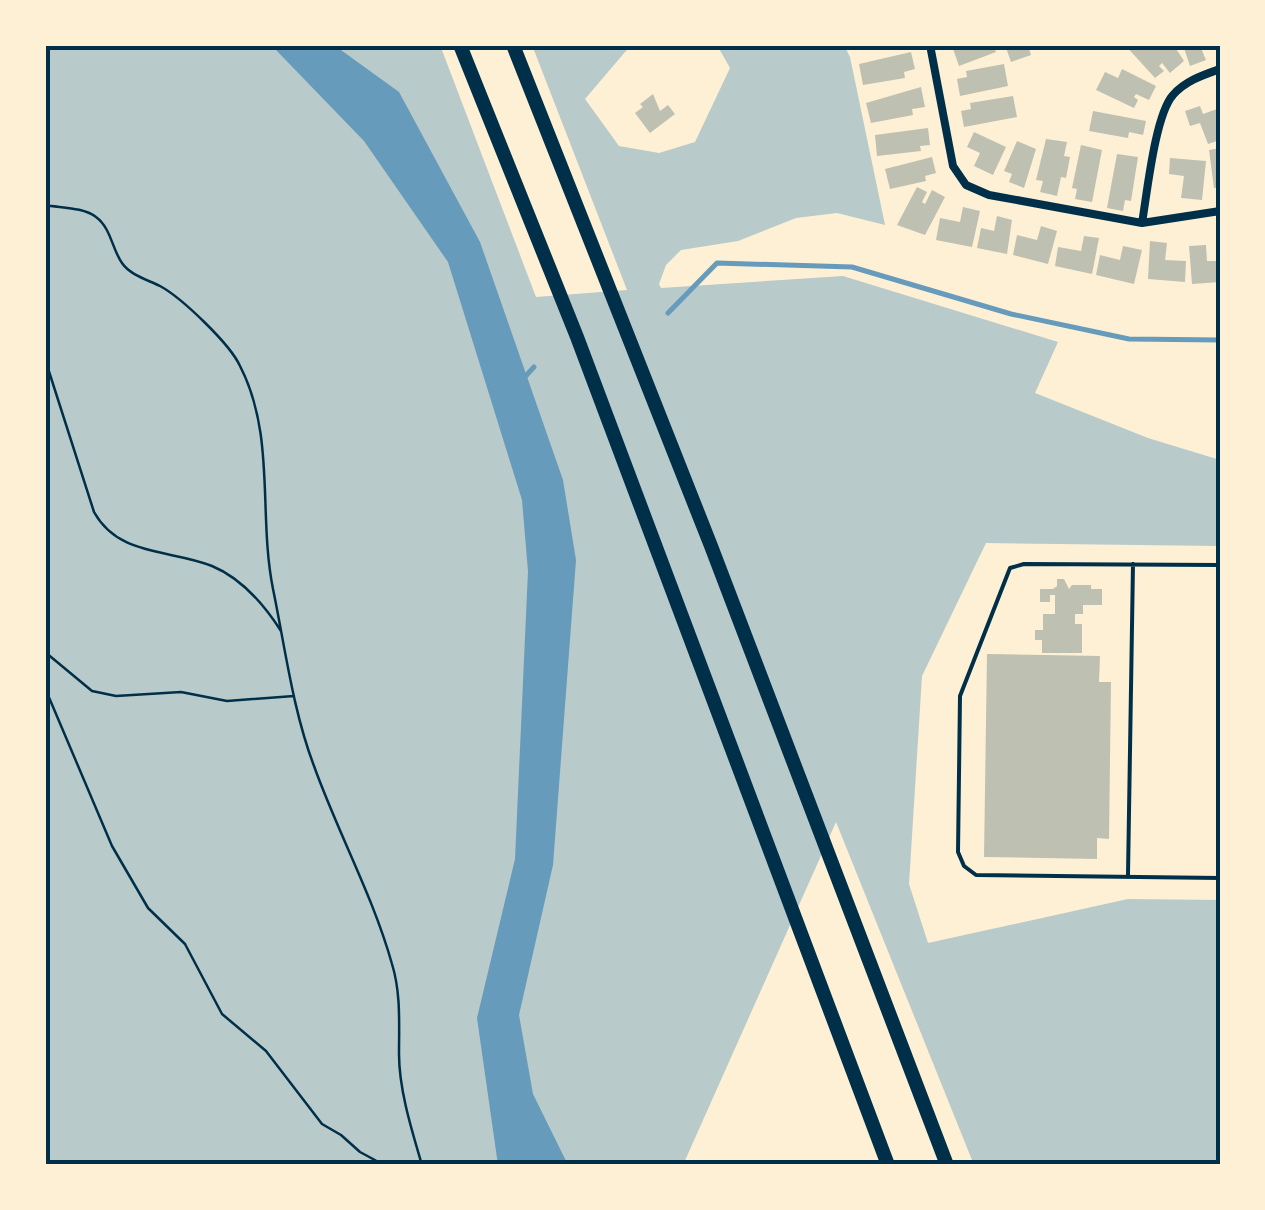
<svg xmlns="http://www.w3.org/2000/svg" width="1265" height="1210" viewBox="0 0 1265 1210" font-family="Overpass,sans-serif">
<rect width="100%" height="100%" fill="#fdf0d5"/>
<path fill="#b9caca" d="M45 45H440L536 297 627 290 532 45H631L585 99 619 146 659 153 695 142 730 68 717 45H844L850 57 885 225 837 213 796 218 738 241 681 250 666 265 659 284 661 288 843 276 1058 342 1035 393 1148 438 1220 460V546L986 543 922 676 909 884 928 943 1128 899 1220 900V1165H974L836 822 683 1165H45Z"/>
<path fill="#669bbc" d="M255 45H334L399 92 480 242 563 480 576 560 553 865 519 1015 533 1094 568 1165H498L477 1018 515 859 528 571 522 500 448 262 364 141 275 49Z"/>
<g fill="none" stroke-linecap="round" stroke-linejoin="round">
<path stroke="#669bbc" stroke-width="5" d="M668 313 717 263 852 267 1011 314 1129 339 1220 340
M522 380 534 367"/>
</g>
<path fill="#bec0b2" d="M993 45 996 52 959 66 952 46Z
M1005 45H1028L1031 55 1011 62Z
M1125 45H1167L1172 50 1175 47 1184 61 1170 73 1162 63 1159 66 1164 71 1155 78Z
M1183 45H1209L1201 48 1206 60 1190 66Z
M911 52 915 69 904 72 905 78 863 85 859 64Z
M1004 64 1008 86 960 96 957 79 967 77 966 71Z
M1122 69 1156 86 1149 100 1136 94 1134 97 1138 100 1134 108 1096 90 1105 72 1118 78Z
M921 87 925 107 912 109 913 115 871 123 866 103Z
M653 94 660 111 668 105 675 114 650 133 635 113 643 107 640 104Z
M1013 96 1017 117 964 127 961 111 971 109 970 103Z
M1200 106 1203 114 1217 109 1220 115V140L1208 144 1200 123 1190 126 1185 111Z
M1093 111 1146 121 1143 135 1129 132 1128 138 1089 131Z
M928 128 930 145 920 146 921 151 877 156 875 135Z
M974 132 1006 147 993 175 974 166 980 153 967 147Z
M1046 139 1067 142 1064 156 1070 157 1066 178 1061 177 1057 196 1040 192 1043 181 1036 180Z
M1017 141 1036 149 1024 188 1009 182 1012 174 1004 171Z
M1081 145 1102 150 1092 202 1075 199 1077 189 1072 188Z
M1220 148V187L1214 188 1209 150Z
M1117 154 1138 157 1131 201 1125 200 1123 211 1107 208Z
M932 157 936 173 925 176 926 181 890 189 885 169Z
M1170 158 1206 161 1202 200 1181 198 1184 176 1169 174Z
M917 187 927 192 922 202 925 204 932 190 945 197 925 235 897 225Z
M963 207 980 211 972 247 936 240 940 218 960 222Z
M997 216 1012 220 1007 254 977 248 981 228 994 231Z
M1041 226 1057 231 1048 264 1013 255 1017 235 1037 240Z
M1084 236 1099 238 1092 274 1055 266 1058 247 1081 251Z
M1150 241 1167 243 1165 260 1186 261 1185 282 1148 279Z
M1206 245 1207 261H1220V282L1192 284 1189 246Z
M1123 246 1142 250 1134 284 1096 275 1100 255 1120 260Z
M1057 579H1064L1069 589 1072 585H1091V589H1102V605H1083V614H1075V624H1082V653H1042V640H1035V630H1043V614H1055V595H1050V602H1040V589H1053L1057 586Z
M987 654 1100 656 1099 682H1111L1109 839 1097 838V859L984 857Z"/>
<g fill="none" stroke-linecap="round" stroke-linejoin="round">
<path stroke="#003049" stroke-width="2.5" d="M45 205C61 208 83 207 96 217 111 228 112 249 122 263 130 275 148 280 160 286 182 298 230 344 240 366 276 436 258 514 273 589 285 647 293 711 314 766 338 833 373 896 392 964 401 993 399 1024 399 1054 399 1090 412 1131 422 1165
M45 359 94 512C119 557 170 549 212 566 241 578 265 606 281 631
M45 652 92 691 116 696 181 692 227 701 294 696
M45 688 112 846 148 908 185 944 222 1014 266 1051 322 1124 341 1135 360 1152 384 1165"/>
<path stroke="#003049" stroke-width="4" d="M1220 565 1024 564 1010 568 960 696 958 852 964 866 976 875 1220 878
M1128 875 1133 564"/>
<path stroke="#003049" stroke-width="8" d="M930 45 953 166 966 185 989 195 1142 223 1220 211
M1142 223C1147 194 1155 115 1173 95 1185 81 1203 75 1220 69"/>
<path stroke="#003049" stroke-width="14" d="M460 45 577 337 888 1165
M513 45 711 546 947 1165"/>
</g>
<rect width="1265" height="1210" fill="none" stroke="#fdf0d5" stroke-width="95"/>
<rect x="48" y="48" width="1170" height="1114" fill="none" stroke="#003049" stroke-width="4"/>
</svg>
